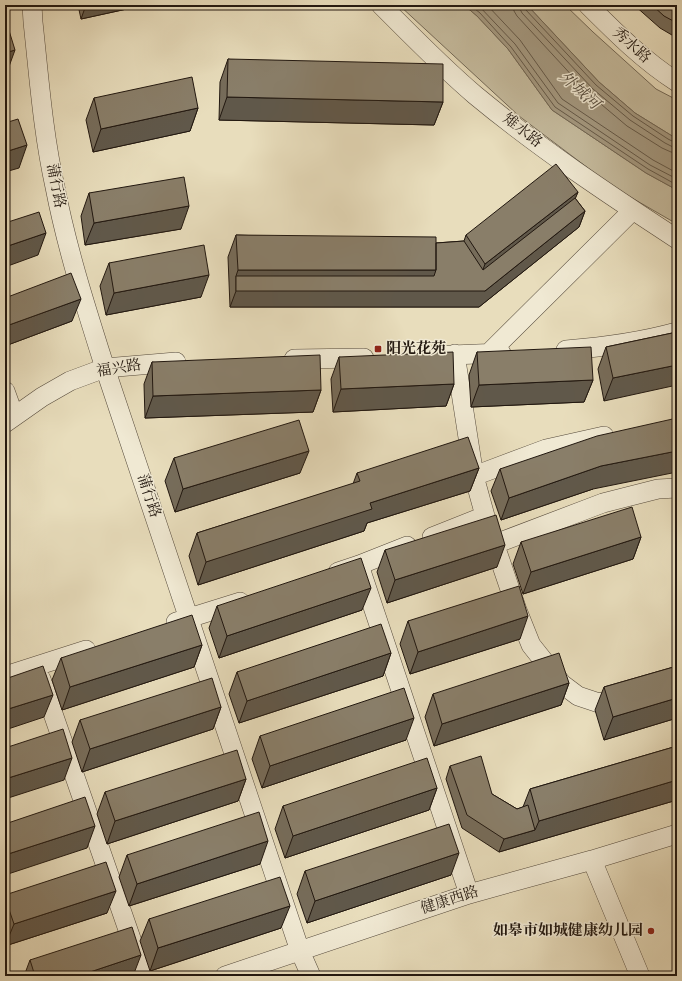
<svg xmlns="http://www.w3.org/2000/svg" width="682" height="981" viewBox="0 0 682 981" font-family="Vollkorn,'Noto Serif SC',serif">
<rect width="100%" height="100%" fill="#e8ddbc"/>
<filter id="stains"><feTurbulence type="fractalNoise" baseFrequency=".005" numOctaves="4"/><feColorMatrix values="0 0 0 0 .2 0 0 0 0 .09 0 0 0 0 .02 0 0 0 .5 -.17"/></filter>
<radialGradient id="worn" r=".72"><stop offset=".6" stop-color="#630" stop-opacity="0"/><stop offset="1" stop-color="#630" stop-opacity=".3"/></radialGradient>
<path fill="#c6bc9f" stroke="#746a58" d="M399 5H464L477 16 508 49 552 110 646 173 677 190V224L613 187 519 116Z
M527 5H565L593 32 656 89 677 100V139L635 113 599 82Z"/>
<path fill="#a59a82" stroke="#716654" d="M464 5H527L599 82 635 113 677 139V190L646 173 552 110 508 49 477 16Z"/>
<g fill="none" stroke-linecap="round" stroke-linejoin="round">
<path stroke="#645949" stroke-width="1" d="M470 5 480 13 511 47 555 107 648 169 677 185
M478 5 515 44 558 103 650 165 677 179
M487 5 520 40 562 99 653 160 677 173
M513 5 514 11 517 16 589 94 627 126 662 148 671 152 677 153
M519 5 520 9 522 13 593 89 630 120 665 143 673 147H677
M524 5 525 9 596 85 633 116 668 139 674 142H677"/>
<g stroke="#54493b" stroke-width="20">
<path id="minor" d="M32 5 33 22C39 77 43 133 55 187 67 249 86 308 105 368L300 951 311 976
M381 5C412 36 442 67 475 95 539 148 608 194 677 239
M588 5C616 33 644 61 677 82
M566 350C604 347 641 342 677 332
M455 354 474 476 485 516 517 610 531 645 562 684 578 696 599 703 623 697
M488 354 633 210
M428 356 501 353
M294 359 364 358
M5 391 14 416
M5 423 42 397 70 381 105 368 176 362
M474 476 546 449 604 436
M432 537 485 516
M495 544 603 503 658 489 677 488
M360 568 469 894
M338 572 359 565 407 546
M176 622 240 602
M5 676 86 650
M41 679 144 976
M592 860 640 976
M225 976 469 894 592 860 677 834"/>
</g>
<use href="#minor" stroke="#f0e9d3" stroke-width="19"/>
</g>
<path fill="#766c5a" stroke="#221810" d="M78 5H145L81 19Z
M634 5H677V38L660 28Z
M228 59 443 102 434 125 219 120 220 82Z
M94 98 198 108 190 131 93 152 86 120Z
M578 192 575 198 585 211 579 227 479 307H230L228 257 236 235 436 243 464 241 466 235Z
M89 193 181 229 85 245 81 216Z
M109 263 201 297 106 315 100 286Z
M5 298 72 321 5 346Z
M677 332 604 401 598 369 606 347Z
M477 352 593 380 584 402 471 407 469 375Z
M339 357 454 384 446 406 333 412 331 379Z
M152 362 321 390 313 412 145 418 144 384Z
M174 458 300 473 175 512 165 481Z
M479 468 470 491 367 523 364 531 198 585 189 556 197 533 353 484 357 473Z
M500 469 593 489 501 520 491 491Z
M641 537 633 559 523 594 513 564 521 542Z
M385 550 497 567 387 603 377 572Z
M217 606 362 610 219 658 209 628Z
M408 621 520 639 410 674 400 644Z
M202 645 194 667 62 710 52 680 61 658Z
M391 653 383 676 239 723 229 694 237 672Z
M677 666V718L604 740 595 710 604 687Z
M569 683 561 705 434 746 425 717 433 694Z
M221 707 213 729 82 772 72 742 80 720Z
M260 736 406 740 262 788 252 759Z
M677 746V800L499 852 462 828 446 779 450 766 492 794 517 809 523 807 530 789Z
M246 779 238 801 107 844 97 814 105 792Z
M437 788 429 810 285 858 275 829 283 806Z
M127 855 260 864 129 906 119 877Z
M305 871 451 875 307 923 297 894Z
M5 895 107 913 5 946Z
M149 919 281 928 150 971 140 941Z
M30 960 133 976H24Z"/>
<path fill="#60584a" stroke="#221810" d="M86 5H145L81 19Z
M15 50 7 72 5 73V53Z
M227 97 443 102 434 125 219 120Z
M198 108 190 131 93 152 101 129Z
M27 145 19 168 5 172V152Z
M578 192 569 214 477 286 485 264Z
M189 206 181 229 85 245 94 223Z
M585 211 579 227 479 307H230L236 291V276L238 270H436L485 291Z
M46 233 38 255 5 267V247Z
M209 275 201 297 106 315 114 293Z
M81 299 72 321 5 346V336L9 325Z
M677 365V385L604 401 613 378Z
M593 380 584 402 471 407 479 385Z
M454 384 446 406 333 412 341 389Z
M321 390 313 412 145 418 153 396Z
M309 451 300 473 175 512 183 489Z
M677 451V472L593 489 501 520 509 498 601 466Z
M479 468 470 491 367 523 364 531 198 585 206 562 370 503Z
M641 537 633 559 523 594 531 572Z
M505 545 497 567 387 603 395 580Z
M371 588 362 610 219 658 227 636Z
M528 616 520 639 410 674 418 652Z
M202 645 194 667 62 710 70 687Z
M391 653 383 676 239 723 247 701Z
M569 683 561 705 434 746 442 724Z
M53 695 44 717 5 730V710Z
M677 698V718L604 740 613 717Z
M221 707 213 729 82 772 90 749Z
M414 718 406 740 262 788 270 766Z
M72 758 64 780 5 799V779Z
M246 779 238 801 107 844 115 821Z
M677 780V800L499 852 504 839 535 830 539 821Z
M437 788 429 810 285 858 293 836Z
M95 826 87 848 5 875V855Z
M268 841 260 864 129 906 137 884Z
M459 853 451 875 307 923 315 901Z
M116 891 107 913 5 946 14 924Z
M290 906 281 928 150 971 158 948Z
M141 955 133 976H78Z"/>
<path fill="#897e69" stroke="#221810" d="M652 5H677V23L664 16Z
M5 24H7L15 50 5 53Z
M228 59 443 64V102L227 97Z
M192 77 198 108 101 129 94 98Z
M18 119 27 145 5 152V123Z
M556 164 578 192 485 264 466 235Z
M184 177 189 206 94 223 89 193Z
M575 198 585 211 485 291H236V276H434L436 270V243L464 241 483 270Z
M39 212 46 233 5 247V223Z
M236 235 436 237V270H238Z
M204 245 209 275 114 293 109 263Z
M71 273 81 299 9 325 5 315V298Z
M677 332V365L613 378 606 347Z
M591 347 593 380 479 385 477 352Z
M453 352 454 384 341 389 339 357Z
M320 355 321 390 153 396 152 362Z
M677 418V451L601 466 509 498 500 469 597 436Z
M299 420 309 451 183 489 174 458Z
M468 437 479 468 370 503 372 509 206 562 197 533 360 481 357 473Z
M632 507 641 537 531 572 521 542Z
M496 515 505 545 395 580 385 550Z
M361 558 371 588 227 636 217 606Z
M519 586 528 616 418 652 408 621Z
M192 615 202 645 70 687 61 658Z
M381 624 391 653 247 701 237 672Z
M559 653 569 683 442 724 433 694Z
M43 666 53 695 5 710V679Z
M677 666V698L613 717 604 687Z
M212 678 221 707 90 749 80 720Z
M404 688 414 718 270 766 260 736Z
M63 729 72 758 5 779V748Z
M677 746V780L539 821 530 789Z
M237 750 246 779 115 821 105 792Z
M481 756 492 794 517 809 528 805 535 830 504 839 467 815 450 766Z
M427 758 437 788 293 836 283 806Z
M85 797 95 826 5 855V824Z
M259 812 268 841 137 884 127 855Z
M449 824 459 853 315 901 305 871Z
M106 862 116 891 14 924 5 898V895Z
M280 877 290 906 158 948 149 919Z
M132 927 141 955 78 976H35L30 960Z"/>
<g fill="#8f2418" stroke="#f0e9d3" stroke-width="1.5">
<rect x="374" y="345" width="8" height="8" rx="2"/>
<circle cx="651" cy="931" r="4"/>
</g>
<g text-anchor="middle" dominant-baseline="central" stroke-width="3" stroke-linejoin="round" paint-order="stroke">
<g font-size="15" fill="#221810" stroke="#f0e9d3">
<text transform="translate(631 46) rotate(42)">秀水路</text>
<text transform="translate(522 131) rotate(38)">雉水路</text>
<text transform="translate(55 186) rotate(79)">蒲行路</text>
<text transform="translate(119 369) rotate(-9)">福兴路</text>
<text transform="translate(148 496) rotate(72)">蒲行路</text>
<text transform="translate(450 901) rotate(-18)">健康西路</text>
</g>
<g font-size="15" font-weight="bold" fill="#221810" stroke="#f0e9d3" text-anchor="start">
<text x="386" y="349">阳光花苑</text>
<text x="643" y="931" text-anchor="end">如皋市如城健康幼儿园</text>
</g>
<g font-size="16" font-style="italic" fill="#564c3e" stroke="#f0e9d3">
<text transform="translate(579 91) rotate(42)">外城河</text>
</g>
</g>
<rect width="682" height="981" fill="none" stroke="#e8ddbc" stroke-width="20"/>
<rect x="6" y="6" width="670" height="969" fill="none" stroke="#221810" stroke-width="2"/>
<rect x="10" y="10" width="662" height="961" fill="none" stroke="#221810"/>
<rect width="100%" height="100%" filter="url(#stains)"/>
<rect width="100%" height="100%" fill="url(#worn)"/>
</svg>
